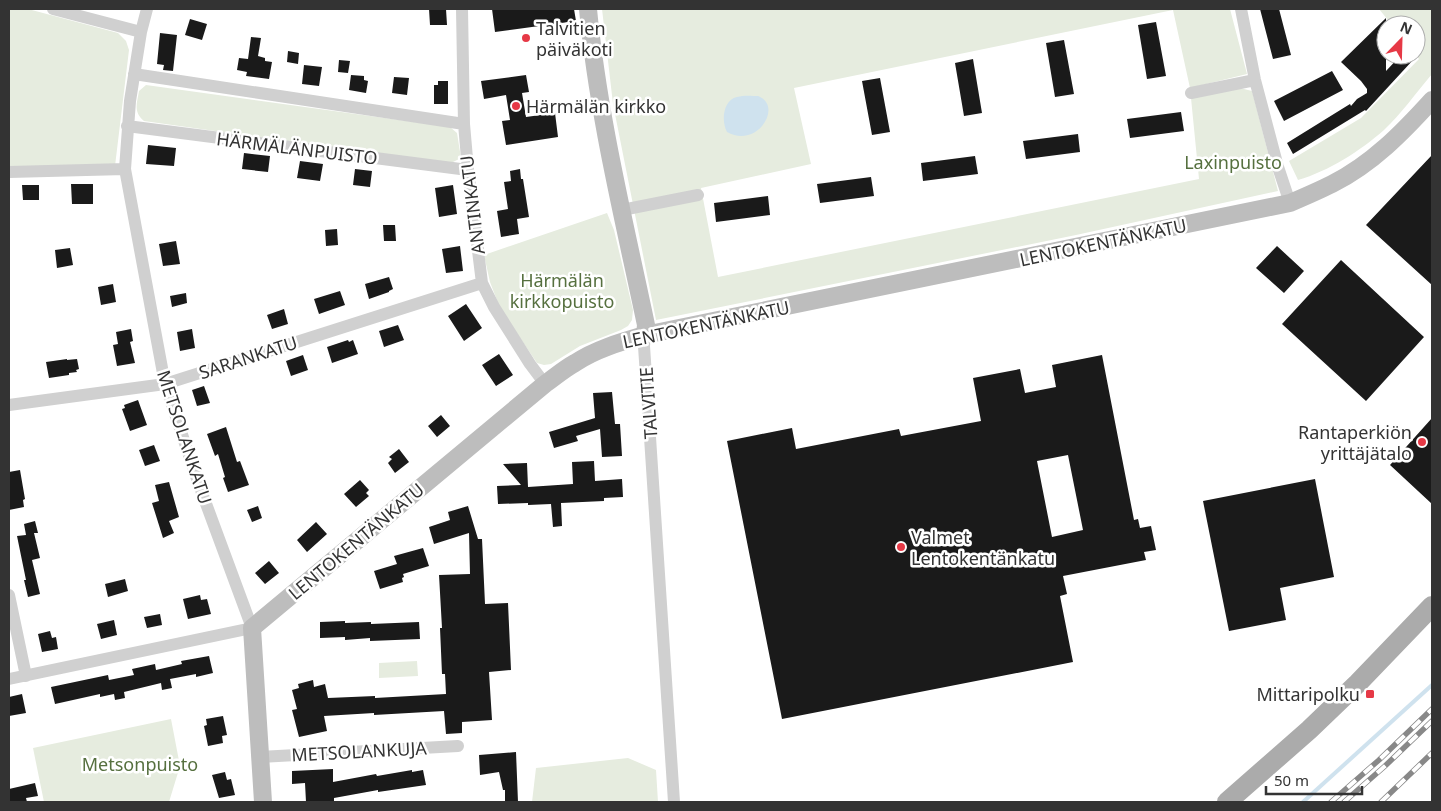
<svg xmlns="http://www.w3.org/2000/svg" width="1441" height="811" viewBox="0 0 1441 811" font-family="'Noto Sans',sans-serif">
<rect width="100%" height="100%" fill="#fff"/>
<path fill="#e6ecdf" d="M9 9H28L118 33 126 41 129 50 115 166 9 167Z
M602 9H1230L1247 74 1190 88 1173 10 794 88 811 164 701 188 718 277 1199 179 1191 98 1240 88 1252 91 1278 191 1076 235 656 320 613 104Z
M1379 9H1432V74C1416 93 1401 114 1384 130 1360 151 1329 171 1298 180L1289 161 1361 118 1419 59 1416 55V25H1392Z
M146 85 450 127 457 133 461 158 449 164 144 121C133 112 137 103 139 91Z
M607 213 614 230 633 310 632 320 628 326 621 330 580 346 551 364 544 365 537 363 500 308 490 282 484 255Z
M417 661 418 676 379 678V663Z
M171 719 180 766 169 802H44L33 748Z
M628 758 656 770 658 802H532L536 768Z"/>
<path fill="#cfe2ee" d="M758 96C784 106 757 149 727 132 721 121 723 100 737 97 744 95 752 96 758 96Z"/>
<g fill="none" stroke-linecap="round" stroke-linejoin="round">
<path stroke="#cfe2ee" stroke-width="4" d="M1303 802 1432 685"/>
</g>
<path fill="#1a1a1a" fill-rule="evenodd" d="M429 9H446L447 25H430Z
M492 9H574L576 21 495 32Z
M1260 9H1279L1291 55 1273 59Z
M1386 18V71L1401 55H1407L1413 60 1366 111 1365 110 1293 154 1287 143 1350 104 1351 106 1357 99 1367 93V89L1361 81 1341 62Z
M190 19 207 24 202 40 185 35Z
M1156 22 1166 76 1147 79 1138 25Z
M160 33 177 35 173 71 163 70 164 65 157 64Z
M251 37 261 38 258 56 265 58V61L272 62 269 79 246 76 247 72 237 70 239 58 248 59Z
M1064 40 1074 94 1055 97 1046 43Z
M288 51 299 53 298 64 287 62Z
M973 59 982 113 964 116 955 63Z
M339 60 350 61 348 73 338 72Z
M304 65 322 67 319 86 302 84Z
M1332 71 1343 90 1284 121 1274 101Z
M351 75 364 76V80L368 81 366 93 349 90Z
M526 75 529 92 522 93 526 117 555 113 558 137 506 145 502 121 510 120 506 95 484 99 481 81Z
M394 77 409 78 407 95 392 93Z
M880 78 890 132 872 135 862 81Z
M438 81H448V104H434V85H438Z
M1181 112 1184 131 1130 138 1127 119Z
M1078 134 1080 152 1026 159 1023 141Z
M148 145 176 148 174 166 146 164Z
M244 153 270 156 268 172 242 169Z
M1432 155V285L1366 225Z
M975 156 978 174 923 181 921 163Z
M300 161 323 164 320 181 297 178Z
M355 169 372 171 370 187 353 185Z
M520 169 521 179H523L529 217 517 219 519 234 501 237 497 211 508 209 504 182 511 181 510 171Z
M871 177 874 196 820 203 817 184Z
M71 184H93V204H72Z
M22 185H39V200H23Z
M453 185 457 214 439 217 435 188Z
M768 196 770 215 716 222 714 203Z
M383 225H395L396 241H384Z
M337 229 338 245 326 246 325 230Z
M176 241 180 264 163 266 159 244Z
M460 246 463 271 446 273 442 249Z
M1277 246 1304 271 1284 293 1256 268Z
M70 248 73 265 57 268 55 250Z
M1341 260 1424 337 1366 401 1282 324Z
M389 277 393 289 389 291V292L369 299 365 284Z
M113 284 116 302 101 305 98 287Z
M340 291 345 305 319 314 314 299Z
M186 293 187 303 172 307 170 296Z
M466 304 482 328 464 341 448 316Z
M284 309 288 324 272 329 267 315Z
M398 325 404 340 384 347 379 331Z
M131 329 133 341 130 342 135 363 117 366 113 345 118 344 116 332Z
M192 329 195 348 180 351 177 332Z
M348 340 349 342 353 340 358 354 332 363 327 347Z
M499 354 513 375 496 386 482 365Z
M303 355 308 370 291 376 286 361Z
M1102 355 1134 520 1138 519 1140 528 1151 526 1156 550 1144 552 1146 560 1063 576 1067 594 1060 596 1073 662 782 719 727 441 792 428 796 449 899 429 901 436 981 421 973 378 1020 369 1025 393 1056 387 1052 365ZM1068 455 1083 530 1052 537 1037 461Z
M67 359V360L77 359 79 369 76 370 77 372 69 373V375L49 378 46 362Z
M204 386 210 403 197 406 192 390Z
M612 392 615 424H620L622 456 602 457 600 429 576 436 578 441 554 448 549 432 595 418 593 393Z
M138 400 147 425 130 431 122 409 125 408 124 405Z
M441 415 450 426 437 437 428 426Z
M1432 418V504L1390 465Z
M226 427 237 462 240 461 249 485 228 492 223 478 225 477 218 454 215 456 207 434Z
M154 445 160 461 145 466 139 450Z
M399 449 409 462 395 473 388 463 392 459 389 457Z
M594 461 595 481 622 479 623 497 604 498V501L561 503 562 526 553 527 551 504 528 505V503L498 504 497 486 521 485 503 464 527 463 528 487 573 484 572 462Z
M20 470 25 499 23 500 24 507 9 510V472Z
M1315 479 1334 577 1280 588 1286 620 1229 631 1203 501Z
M360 480 369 490 366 493 369 496 356 507 344 494Z
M169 482 179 517 169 521 174 533 163 538 152 503 159 501 155 485Z
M258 506 262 518 252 522 247 510Z
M468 506 478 539H482L485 604 508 603 511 670 489 672 492 720 462 722V733L446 734 444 711 374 715V713L324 716 327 731 299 737 292 710 297 709 292 690 299 688 298 684 313 680 314 687 325 684 328 698 375 696V698L446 694 445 674H442L440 628H442L439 575 470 574 469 533 434 544 429 527 450 520 448 512Z
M35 521 38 533H34L40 558 32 560 40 594 28 597 24 580H26L17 536 26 535 24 524Z
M316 522 327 534 307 552 297 540Z
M423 548 429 566 403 574 404 577 402 578 403 582 380 589 374 571 397 564 394 556Z
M269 561 279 573 265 584 255 573Z
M125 579 128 591 108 597 105 584Z
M200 595 201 600 207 599 211 614 188 619 183 599Z
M160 614 162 625 147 628 144 617Z
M114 620 117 635 101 639 97 624Z
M345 621V623L371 622V624L419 622 420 639 370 641V638L345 640V637L320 638V622Z
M50 631 52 638 56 637 58 649 42 652 38 634Z
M209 656 213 673 196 677V674L170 679 172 688 162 690 161 683 124 692 125 698 115 700 114 694 100 697V694L55 704 51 687 108 675 109 680 134 675 132 669 155 664 156 670 182 664 181 661Z
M22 694 26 713 9 716V697Z
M223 716 227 735 222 736 223 743 208 746 204 726 207 725 206 719Z
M516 752 518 802H505V790H503L499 772 480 775 479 755Z
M333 769V782L376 774 377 776 412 770V772L423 770 426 785 378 792V790L334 798V802H306L305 783 292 784V771Z
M225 772 227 780 231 779 235 795 219 798 212 775Z
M35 783 38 796 26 798 27 802H9V789Z"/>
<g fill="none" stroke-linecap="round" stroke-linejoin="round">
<path stroke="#d0d0d0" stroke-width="12" d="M53 9 141 32
M462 9 464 124 468 170 482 283 494 307 530 364 545 384
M1241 9 1255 80 1278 167 1290 203
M134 74 464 124
M1191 93 1255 80
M127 126 468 170
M9 172 125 169
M622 210 698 195
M645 335 644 346 674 802
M9 405 165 384 482 283
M9 595 26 676
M9 679 252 628 198 482 165 384 125 169 130 101 141 32 147 9
M260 757 458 746"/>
<path stroke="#bdbdbd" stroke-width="18" d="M588 9C598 115 624 220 646 325L645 335
M263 802 252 628 545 384C555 377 564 369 575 363 596 349 621 342 645 335L1290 203C1304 197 1318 191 1332 184 1372 164 1403 132 1432 100"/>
<path stroke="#ababab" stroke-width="20" d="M1227 802 1309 730 1358 683 1432 606"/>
<g stroke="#888" stroke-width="5.5">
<path id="rail" d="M1331 802 1379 760 1432 709
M1344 802 1385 766 1432 721
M1381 802 1432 753"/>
</g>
<use href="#rail" stroke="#fff" stroke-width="4" stroke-dasharray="11" stroke-linecap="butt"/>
</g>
<g fill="#e63946" stroke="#fff" stroke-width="2">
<circle cx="526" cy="38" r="5"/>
<circle cx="516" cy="106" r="5"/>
<circle cx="1422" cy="442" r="5"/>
<circle cx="901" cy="547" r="5"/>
<rect x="1365" y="689" width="10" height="10" rx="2.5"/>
</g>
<g text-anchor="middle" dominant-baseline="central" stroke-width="5" stroke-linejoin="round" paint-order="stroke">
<g font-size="18" fill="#333" stroke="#fff" text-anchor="start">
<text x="536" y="28">Talvitien<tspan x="536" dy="21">päiväkoti</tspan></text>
<text x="526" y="106">Härmälän kirkko</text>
<text x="1412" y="432" text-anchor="end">Rantaperkiön<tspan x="1412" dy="21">yrittäjätalo</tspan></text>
<text x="911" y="537">Valmet<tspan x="911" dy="21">Lentokentänkatu</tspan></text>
<text x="1360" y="694" text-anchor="end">Mittaripolku</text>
</g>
<g font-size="18" fill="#333" stroke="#fff">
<text transform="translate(297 148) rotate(7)">HÄRMÄLÄNPUISTO</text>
<text transform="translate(472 205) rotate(-97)">ANTINKATU</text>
<text transform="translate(1103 242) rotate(-12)">LENTOKENTÄNKATU</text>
<text transform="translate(706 324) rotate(-12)">LENTOKENTÄNKATU</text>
<text transform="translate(248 357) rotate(-18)">SARANKATU</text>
<text transform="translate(648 403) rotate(-94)">TALVITIE</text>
<text transform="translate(185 437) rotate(72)">METSOLANKATU</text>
<text transform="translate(356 541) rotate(-40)">LENTOKENTÄNKATU</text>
<text transform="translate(359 751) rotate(-3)">METSOLANKUJA</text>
</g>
<g font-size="18" fill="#56703f" stroke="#fff">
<text x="1233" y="162">Laxinpuisto</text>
<text x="562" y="280">Härmälän<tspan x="562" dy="21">kirkkopuisto</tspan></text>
<text x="140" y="764">Metsonpuisto</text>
</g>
</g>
<rect width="1441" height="811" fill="none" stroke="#333333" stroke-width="20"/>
<g transform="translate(1401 40) rotate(23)"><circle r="24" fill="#ffffff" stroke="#adadad"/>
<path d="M0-4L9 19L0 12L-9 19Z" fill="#e63946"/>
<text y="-8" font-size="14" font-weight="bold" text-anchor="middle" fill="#333333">N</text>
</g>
<path d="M1266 786v8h96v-8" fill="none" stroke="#333333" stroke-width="2.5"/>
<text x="1274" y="786" font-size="15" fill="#333333" stroke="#ffffff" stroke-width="4" paint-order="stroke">50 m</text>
</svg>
